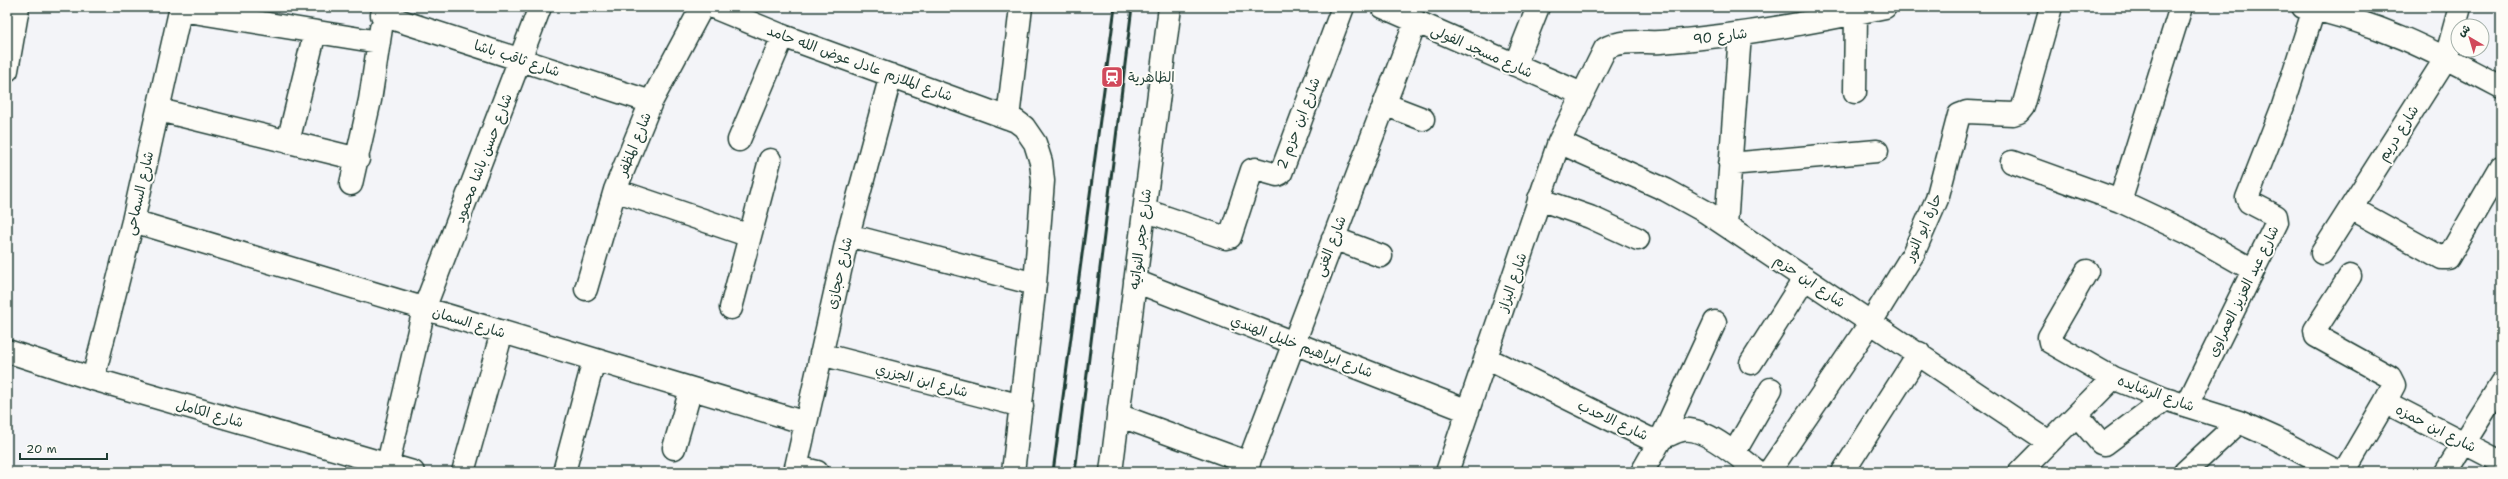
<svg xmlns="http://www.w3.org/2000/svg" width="2508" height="479" viewBox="0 0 2508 479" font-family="'Shantell Sans','Playpen Sans Arabic',sans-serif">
<rect width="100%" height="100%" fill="#f3f4f8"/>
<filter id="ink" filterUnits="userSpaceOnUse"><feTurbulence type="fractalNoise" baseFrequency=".025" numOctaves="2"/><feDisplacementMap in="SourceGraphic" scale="8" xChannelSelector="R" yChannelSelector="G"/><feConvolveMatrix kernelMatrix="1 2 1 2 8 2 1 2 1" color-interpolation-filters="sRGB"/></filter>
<g filter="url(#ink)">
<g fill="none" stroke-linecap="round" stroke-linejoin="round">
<g stroke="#1f3d34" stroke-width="25">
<path id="minor" d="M713 7 783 36 1016 121 1024 127 1035 143 1041 162 1043 181 1035 284 1013 472
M1383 7 1582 94
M2303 7C2379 22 2433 51 2501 87
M181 10 379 42
M382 15 651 102
M1515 65 1538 7
M7 70 18 7
M1855 92 1856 13
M1384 104 1423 119
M159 110 358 159
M1008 118 1021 7
M739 140 783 36
M288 142 315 32
M1559 142 1666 190 1706 212 2049 442
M2012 162 2120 201 2188 233 2253 270
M1730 164 1877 151
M351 184 370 100 381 28
M615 190 750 236
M1539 199 1590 217 1638 239
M2120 201 2181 7
M2351 208 2442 258H2448L2501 167
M1144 210 1226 238 1230 237 1252 170 1256 169 1277 175 1281 173 1343 7
M133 221 806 423
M1726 225 1740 34
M848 235 1035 284
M1333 238 1381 256
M2322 253 2446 58 2460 7
M2087 271 2049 337 2050 342 2113 378 2165 399 2239 422 2275 438 2338 472
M2350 276 2315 330 2316 336 2390 377 2394 385 2385 402 2501 462
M1135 281 1468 411
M586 289 615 190 651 102 702 7
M731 308 770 160
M7 351 93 379 413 472
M821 354 1022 406
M1486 358 1648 438C1663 442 1670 432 1683 430 1704 426 1742 459 1758 472
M1751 363 1805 278
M93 379 133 221 181 7
M2187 405 2277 222 2276 216 2249 202 2247 198 2283 106 2314 9
M1118 415 1249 463
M2077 415 2101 443 2105 444 2165 399
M674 448 691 389
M1734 453 1771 389
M796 467 817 472
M386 472 424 309 540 7
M463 472 502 332
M564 472 594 360
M795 472 848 235 891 75
M1111 472 1170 7
M1245 472 1416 21
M1447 472 1559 142 1605 49C1620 39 1644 43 1661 42 1737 36 1811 23 1885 7
M1642 472 1661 439 1715 322
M1769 472 1871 322 1913 254 1937 199 1959 115 1967 112 2013 114 2019 112 2023 107 2051 7
M1843 472 1919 353
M2020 472 2113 378
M2185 472 2239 422
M2344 472 2385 402
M2446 472 2501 384"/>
</g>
<use href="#minor" stroke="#fdfcf7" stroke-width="22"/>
<path stroke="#1f3d34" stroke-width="3" d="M1053 472 1115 7
M1075 472 1132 7"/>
</g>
</g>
<defs>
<g id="station-square" transform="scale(1.15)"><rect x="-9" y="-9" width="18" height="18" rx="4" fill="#d1495b" stroke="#fdfcf7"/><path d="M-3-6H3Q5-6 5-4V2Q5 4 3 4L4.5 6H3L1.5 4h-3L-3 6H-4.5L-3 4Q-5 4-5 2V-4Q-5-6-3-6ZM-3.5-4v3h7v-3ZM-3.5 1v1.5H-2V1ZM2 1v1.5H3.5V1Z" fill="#fff"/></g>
</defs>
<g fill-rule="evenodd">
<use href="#station-square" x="1112" y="77"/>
</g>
<g text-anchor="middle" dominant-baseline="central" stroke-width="4" stroke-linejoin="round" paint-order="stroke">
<g font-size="14" fill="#1f3d34" stroke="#fdfcf7">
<text transform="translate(1720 36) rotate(-7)">شارع 90</text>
<text transform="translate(1482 51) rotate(24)">شارع مسجد الفولى</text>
<text transform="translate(517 58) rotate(18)">شارع ثاقب باشا</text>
<text transform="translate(860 63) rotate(20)">شارع الملازم عادل عوض الله حامد</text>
<text transform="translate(1298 123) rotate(-69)">شارع ابن حزم 2</text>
<text transform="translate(2398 133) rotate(-58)">شارع دريم</text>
<text transform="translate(634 144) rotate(-68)">شارع المظفر</text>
<text transform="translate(483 158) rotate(-69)">شارع حسن باشا محمود</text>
<text transform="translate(139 193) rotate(-77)">شارع السماحى</text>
<text transform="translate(1923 227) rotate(-66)">حارة ابو النور</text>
<text transform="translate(1140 239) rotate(-83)">شارع حجر النواتيه</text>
<text transform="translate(1330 246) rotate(-69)">شارع الغنى</text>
<text transform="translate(839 273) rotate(-77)">شارع حجازى</text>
<text transform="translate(1810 281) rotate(34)">شارع ابن حزم</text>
<text transform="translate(1512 282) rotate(-71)">شارع البزاز</text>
<text transform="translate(2243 291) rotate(-64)">شارع عبد العزيز العمراوى</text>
<text transform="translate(469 322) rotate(17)">شارع السمان</text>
<text transform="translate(1302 346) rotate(21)">شارع ابراهيم خليل الهندي</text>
<text transform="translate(922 380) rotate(15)">شارع ابن الجزري</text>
<text transform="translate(2156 393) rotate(20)">شارع الرشايده</text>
<text transform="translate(210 413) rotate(16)">شارع الكامل</text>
<text transform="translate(1613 420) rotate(25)">شارع الاحدب</text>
<text transform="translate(2436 428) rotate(27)">شارع ابن حمزه</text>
</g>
<g font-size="14" fill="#1f3d34" stroke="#fdfcf7" text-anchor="start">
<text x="1128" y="77">الظاهرية</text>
</g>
</g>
<rect width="2508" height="479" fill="none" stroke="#fdfcf7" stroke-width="24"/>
<rect x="12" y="12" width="2484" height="455" fill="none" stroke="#1f3d34" stroke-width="1.5" filter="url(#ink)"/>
<g transform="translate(2470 38) rotate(322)"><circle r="19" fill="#fdfcf7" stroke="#a4b0a9"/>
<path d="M0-3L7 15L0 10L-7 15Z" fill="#d1495b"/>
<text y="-6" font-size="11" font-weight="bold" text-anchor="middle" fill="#1f3d34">ش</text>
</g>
<path d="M20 453v6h87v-6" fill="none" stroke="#1f3d34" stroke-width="2"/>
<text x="26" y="453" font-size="12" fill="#1f3d34" stroke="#fdfcf7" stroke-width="3" paint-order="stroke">20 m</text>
</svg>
